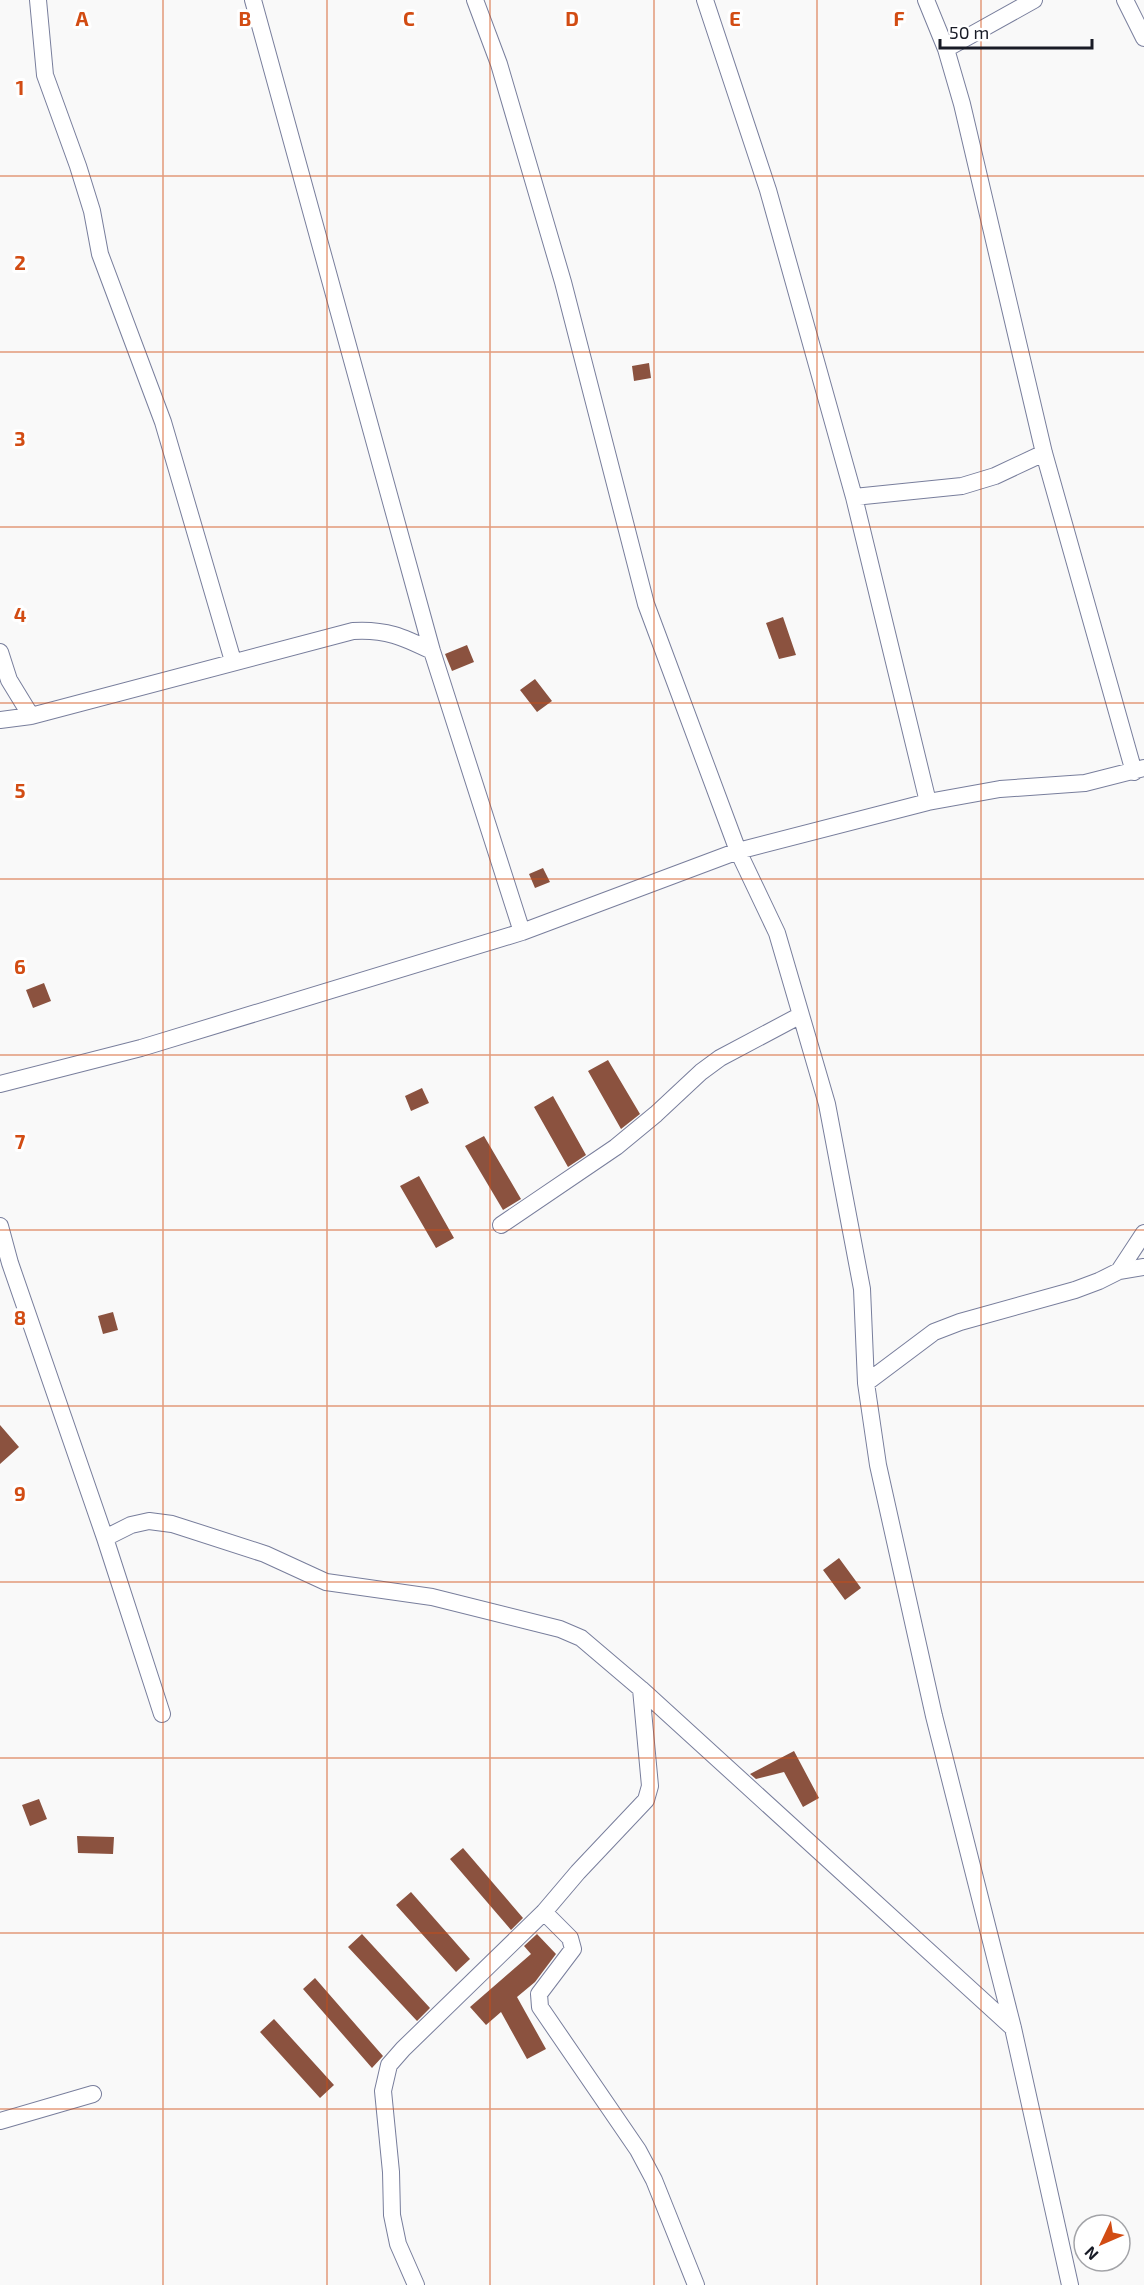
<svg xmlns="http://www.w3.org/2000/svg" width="1144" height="2285" viewBox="0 0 1144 2285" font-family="'Exo 2',sans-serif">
<rect width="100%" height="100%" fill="#f9f9f9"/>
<path fill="#8b523f" d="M649 363 651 378 634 381 632 366Z
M783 617 796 655 779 659 766 623Z
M467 645 474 662 452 671 445 654Z
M535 679 552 701 537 712 520 690Z
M543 868 550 882 535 888 529 874Z
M44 983 51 1001 33 1008 26 990Z
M608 1060 640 1114 621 1129 588 1071Z
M422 1088 429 1103 411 1111 405 1096Z
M553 1096 586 1155 568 1167 534 1107Z
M484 1136 521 1199 503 1210 465 1146Z
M419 1176 454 1238 436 1248 400 1186Z
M113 1312 118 1330 103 1334 98 1316Z
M0 1425 19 1447 0 1464Z
M839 1558 861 1588 845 1600 823 1570Z
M794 1751 819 1798 803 1807 784 1772 756 1779 750 1774Z
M39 1799 47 1819 30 1826 22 1805Z
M77 1836 114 1837 113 1854 78 1853Z
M463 1848 523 1918 511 1930 450 1859Z
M411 1892 470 1959 456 1972 396 1905Z
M362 1934 430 2008 417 2021 348 1947Z
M537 1934 556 1954 535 1982 517 1997 546 2049 527 2059 501 2012 486 2025 470 2007 531 1954 524 1946Z
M315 1978 383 2056 372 2068 303 1989Z
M274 2019 334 2085 320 2098 260 2032Z"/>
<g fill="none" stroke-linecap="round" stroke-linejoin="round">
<g stroke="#787e9c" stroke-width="18">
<path id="minor" d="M38 0 45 75 78 166 92 211 100 254 163 422 233 661
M253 0 432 651 522 932
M475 0 499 64 563 282 646 604 738 851 777 933 827 1104 862 1289 866 1383 878 1465 934 1716 1013 2028 1070 2285
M705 0 768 190 854 497 928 802
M926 0 946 49 962 104 1044 453 1134 772
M1125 0 1144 38
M946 49 1034 0
M854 497 962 486 995 476 1044 453
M0 652 9 680 31 716
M0 720 31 716 353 631C386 629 403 637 432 651
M0 1084 141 1048 522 932 738 851 928 802 1000 789 1085 783 1144 768
M501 1225 616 1147 656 1114 701 1072 720 1058 801 1015
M0 1226 10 1263 105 1538 162 1714
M1119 1271 1144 1233
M866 1383 934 1332 960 1322 1075 1290 1099 1281 1119 1271 1144 1267
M105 1538 131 1525 149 1521 172 1524 265 1554 326 1582 432 1597 560 1629 581 1638 641 1689 1013 2028
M544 1912 570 1938 573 1949 539 1994 540 2007 638 2150 654 2180 696 2285
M0 2121 93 2094
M416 2285 398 2244 392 2215 391 2172 383 2091 389 2065 403 2049 544 1912 578 1872 646 1800 650 1786 641 1689"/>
</g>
<use href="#minor" stroke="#fff" stroke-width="16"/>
</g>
<path fill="none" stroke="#d24c13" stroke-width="1.5" stroke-opacity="0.55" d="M163 0V2285M327 0V2285M490 0V2285M654 0V2285M817 0V2285M981 0V2285M0 176H1144M0 352H1144M0 527H1144M0 703H1144M0 879H1144M0 1055H1144M0 1230H1144M0 1406H1144M0 1582H1144M0 1758H1144M0 1933H1144M0 2109H1144"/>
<g font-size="20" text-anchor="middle" font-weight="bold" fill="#d24c13" stroke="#fff" stroke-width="6" stroke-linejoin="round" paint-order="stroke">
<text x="82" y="26">A</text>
<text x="245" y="26">B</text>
<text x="409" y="26">C</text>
<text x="572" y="26">D</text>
<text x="735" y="26">E</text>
<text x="899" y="26">F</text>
<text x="20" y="95">1</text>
<text x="20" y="270">2</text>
<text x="20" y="446">3</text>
<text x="20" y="622">4</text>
<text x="20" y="798">5</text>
<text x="20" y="974">6</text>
<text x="20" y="1149">7</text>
<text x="20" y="1325">8</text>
<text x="20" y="1501">9</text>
</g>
<g transform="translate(1102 2243) rotate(226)"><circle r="28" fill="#ffffff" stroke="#a3a4a8" stroke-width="1.5"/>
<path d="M0-4.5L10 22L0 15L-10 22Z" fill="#d24c13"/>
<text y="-9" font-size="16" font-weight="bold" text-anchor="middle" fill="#181b26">N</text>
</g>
<path d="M940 39v9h152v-9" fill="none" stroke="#181b26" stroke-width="3"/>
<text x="949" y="39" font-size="18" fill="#181b26" stroke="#ffffff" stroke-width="4.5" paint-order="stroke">50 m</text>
</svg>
